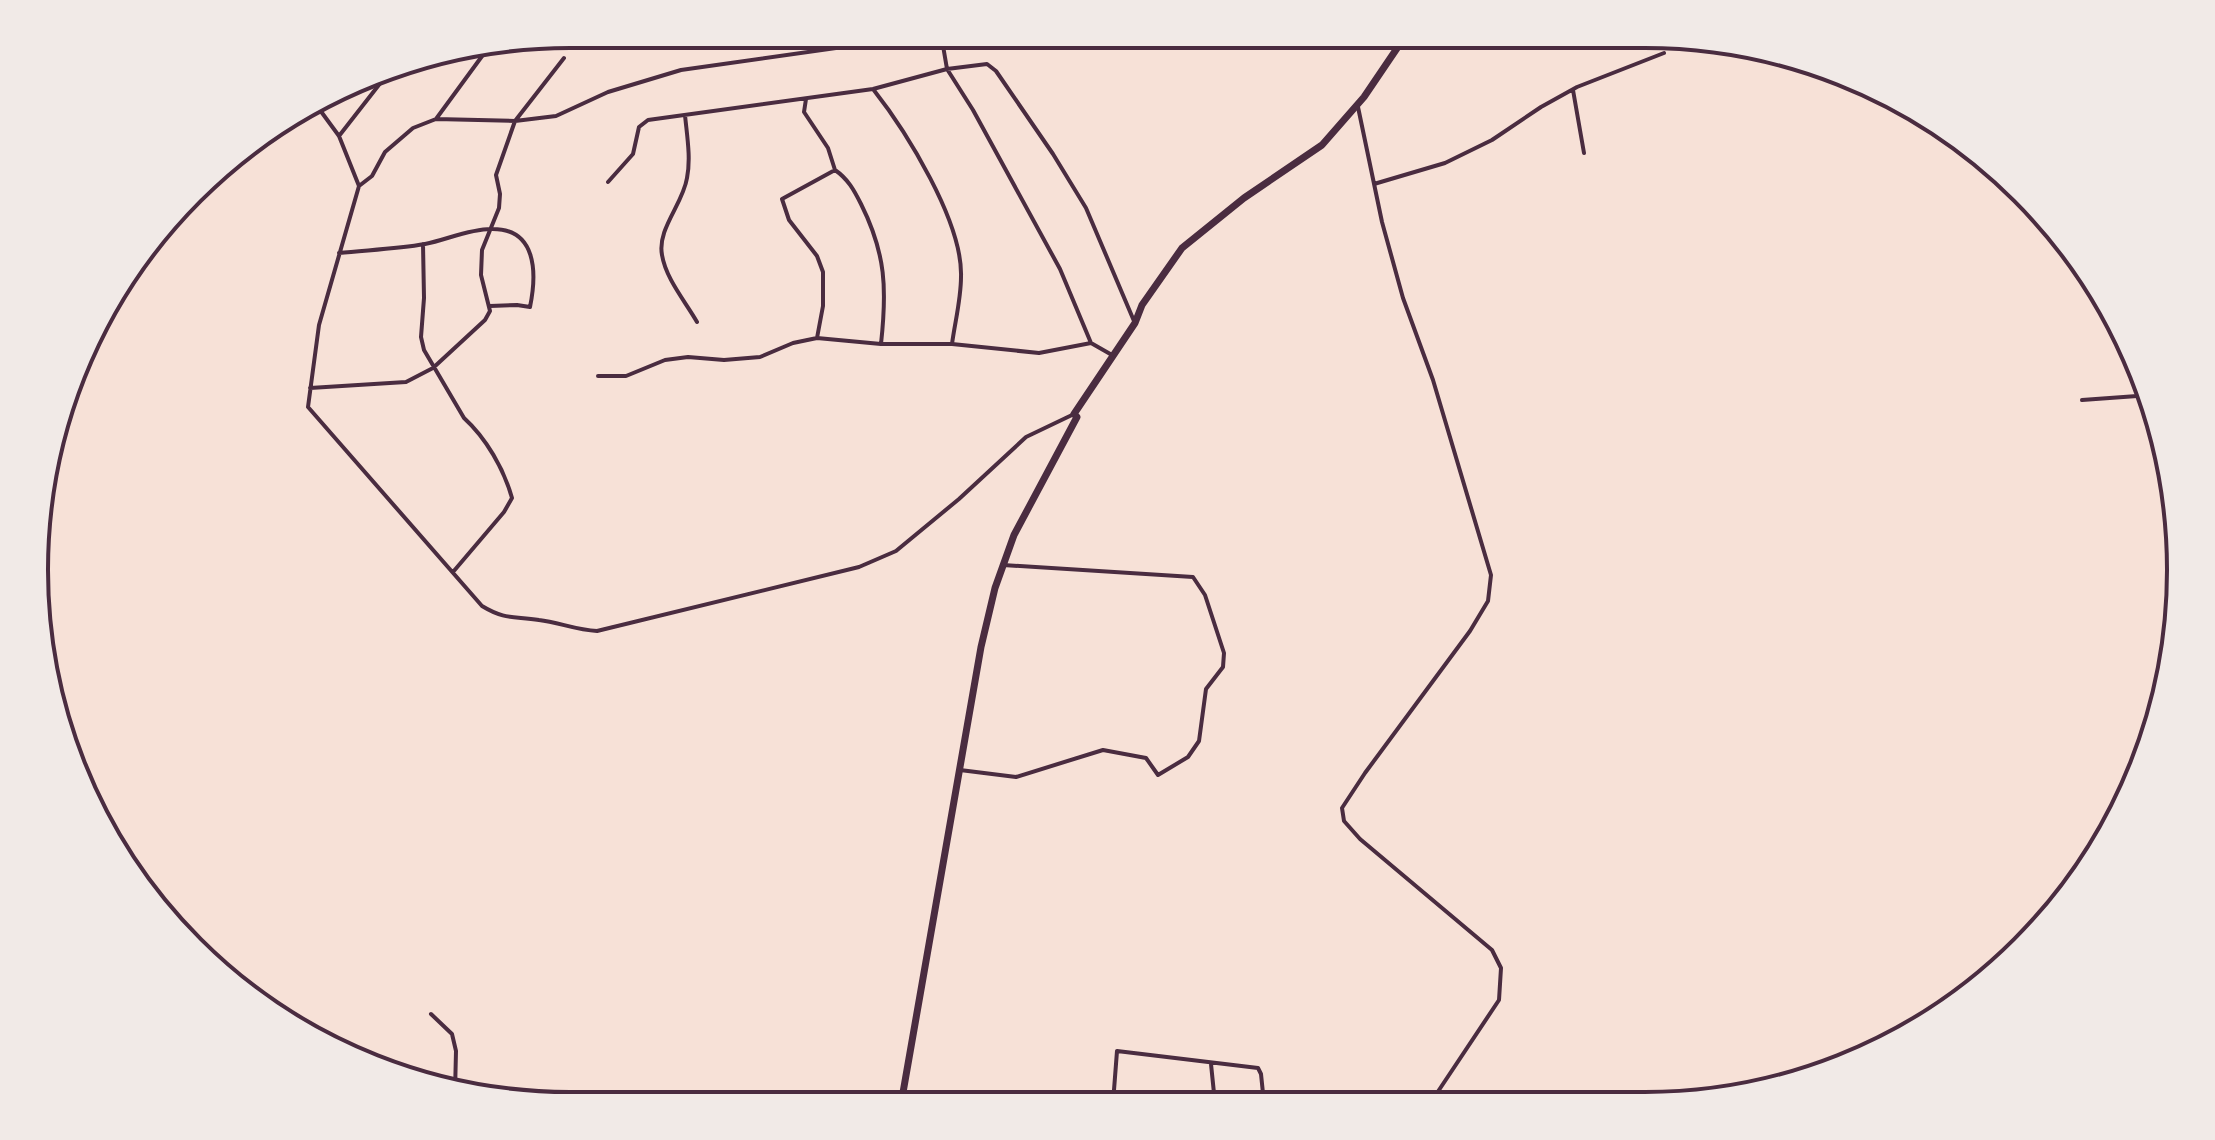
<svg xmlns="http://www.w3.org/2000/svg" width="2215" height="1140" viewBox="0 0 2215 1140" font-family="Arial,sans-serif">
<rect width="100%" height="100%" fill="#f7e1d7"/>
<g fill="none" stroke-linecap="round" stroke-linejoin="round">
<path stroke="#4a2c40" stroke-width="4" d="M941 34 947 69 973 110 1060 269 1091 343 1112 355
M873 89C906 131 963 222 961 277 961 299 955 322 952 344L1039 353 1091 343
M1573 90 1584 153
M806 99 804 112 828 148 835 170C848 179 854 190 861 204 886 254 887 289 881 344
M317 106 339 136 359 186 372 176 385 152 413 128 436 119 488 48
M1358 107 1382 222 1403 298 1433 380 1491 575 1488 601 1470 631 1365 773 1342 808 1344 821 1360 839 1492 950 1501 968 1499 1000 1431 1102
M685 115C687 136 691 158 687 178 683 204 657 229 662 255 666 279 685 301 697 322
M436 119 515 121 556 116 608 92 681 70 935 34
M339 136 396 63
M835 170 782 199 789 220 817 256 823 272V306L817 338 881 344H952
M608 182 633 154 639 127 648 120 873 89 947 69 987 64 996 71 1053 154 1086 208 1134 321
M1374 184 1445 163 1492 140 1541 107 1577 87 1664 53
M359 186 319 325 308 407 482 606C505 620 514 616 539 620 558 622 576 630 597 631L859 567 896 551 959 499 1026 437 1072 415
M423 244 424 298 421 337 424 350 464 418C486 438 504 469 512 498L504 512 453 572
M339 253C367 250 396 249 425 244 446 240 469 229 491 229 537 228 537 273 530 307L517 305 490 306
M598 376H626L665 360 688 357 724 360 760 357 793 343 817 338
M310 388 406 382 433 368 485 320 490 311 481 275 482 250 499 208 500 194 496 175 515 121 564 58
M2137 396 2138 366
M2082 400 2151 395
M960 770 1016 777 1103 750 1146 758 1158 775 1188 757 1199 741 1206 689 1223 667 1224 653 1205 595 1193 577 1003 565
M431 1014 452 1034 456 1051 455 1092
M1211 1064 1215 1103
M903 1093 934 1104
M1706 1101 1731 1097
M1113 1103 1117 1051 1258 1068 1261 1074 1264 1103"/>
<path stroke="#4a2c40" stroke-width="7" d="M901 1104 981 647 995 588 1014 535 1077 417 1074 414 1135 323 1142 305 1182 248 1244 198 1322 145 1364 97 1406 35"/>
</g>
<path d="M0 0H2215V1140H0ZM570 48H1645A522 522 0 0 1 2167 570V570A522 522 0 0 1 1645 1092H570A522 522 0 0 1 48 570V570A522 522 0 0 1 570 48Z" fill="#f1eae7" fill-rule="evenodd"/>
<path fill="none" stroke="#4a2c40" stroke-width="4" d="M570 48H1645A522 522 0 0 1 2167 570V570A522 522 0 0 1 1645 1092H570A522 522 0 0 1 48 570V570A522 522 0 0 1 570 48Z"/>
</svg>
